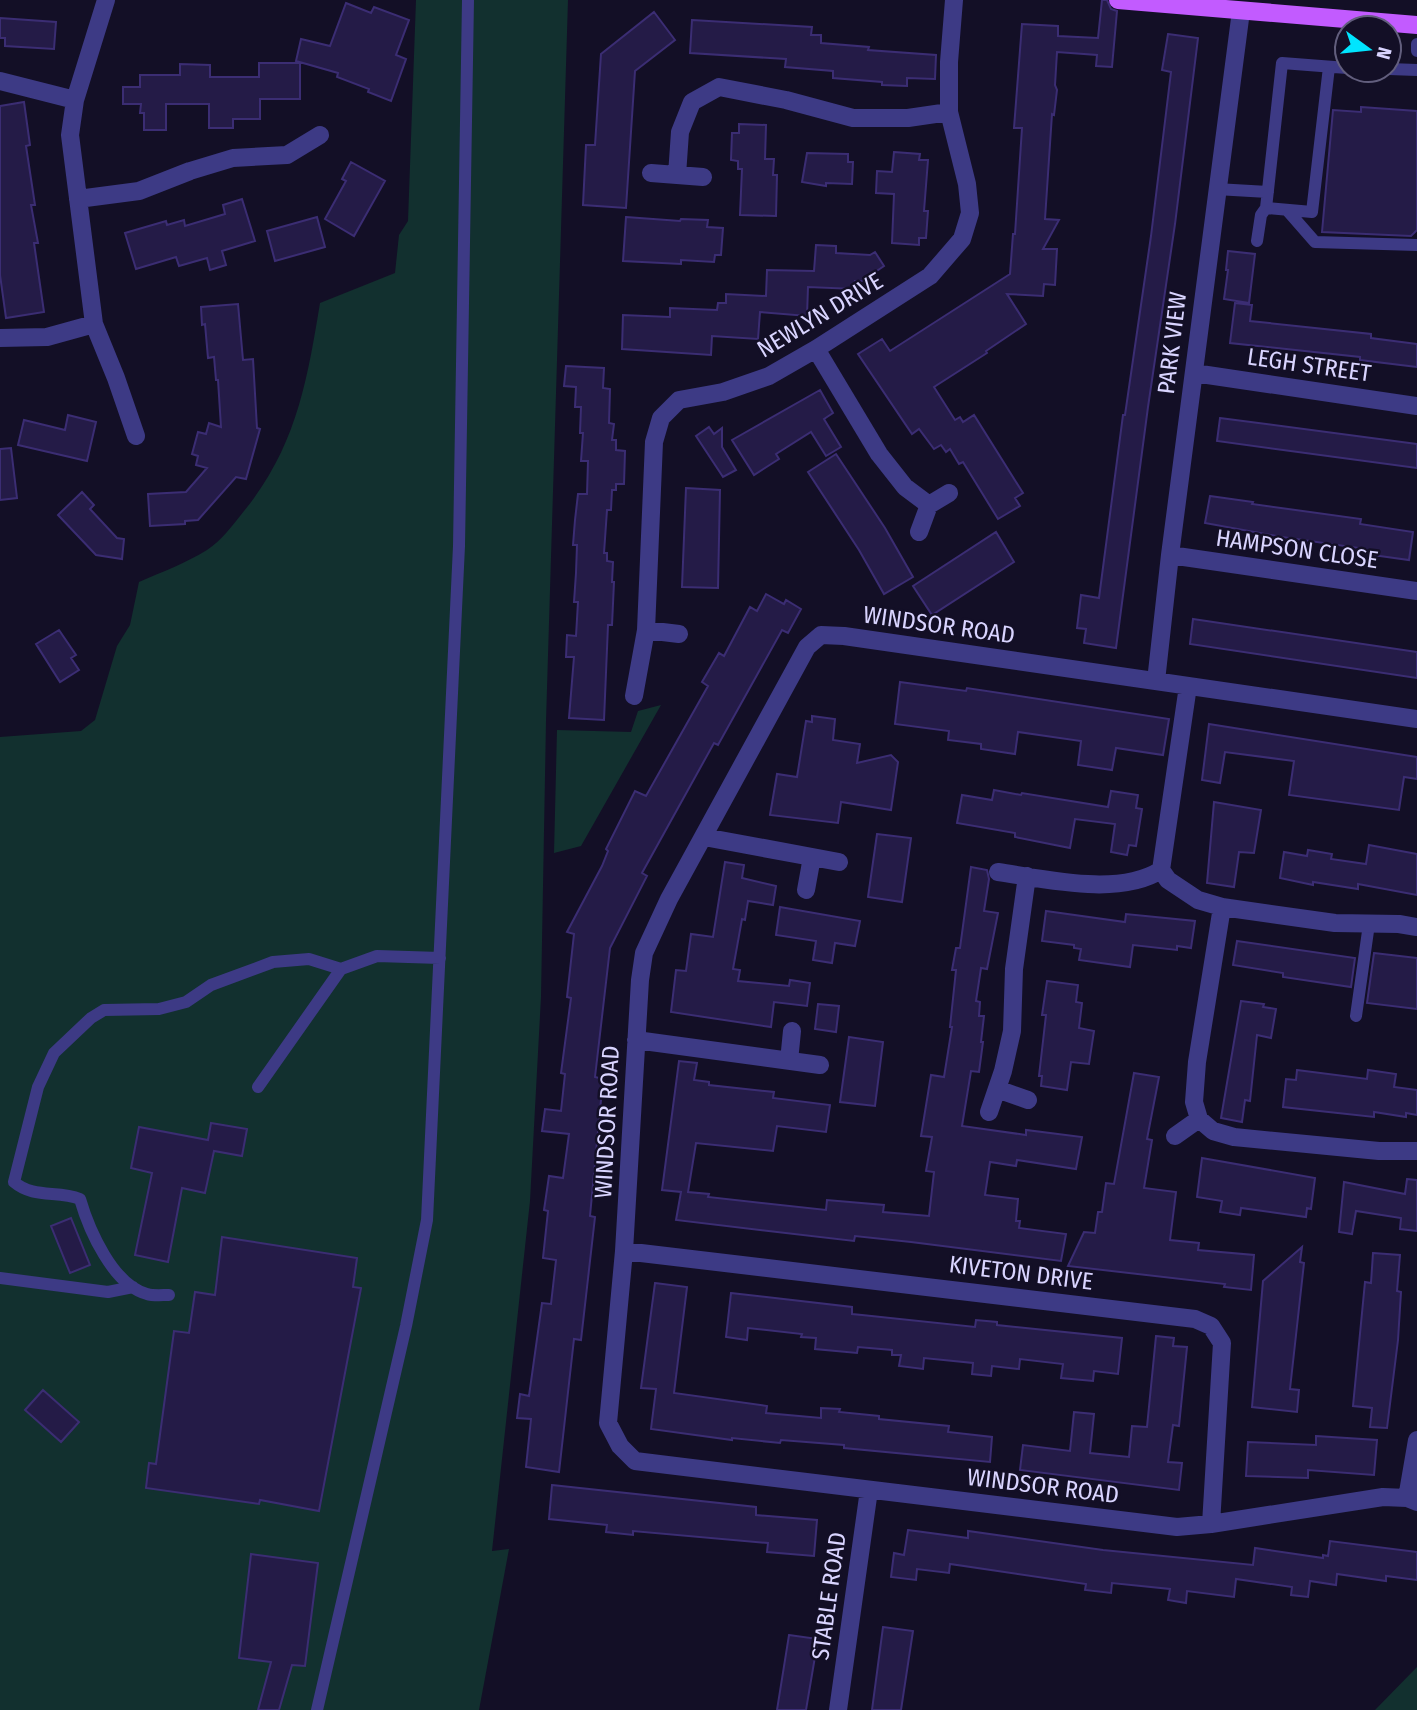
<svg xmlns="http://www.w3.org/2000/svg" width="1417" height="1710" viewBox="0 0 1417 1710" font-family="'Fira Sans Condensed',sans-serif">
<rect width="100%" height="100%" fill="#130f26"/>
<path fill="#12302f" d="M416 0H568L546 721 541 997 530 1201 492 1551 509 1549 479 1710H0V737L81 731 95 720 117 646 130 625 139 582C162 572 186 563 207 550 222 540 233 525 244 511 296 447 307 382 320 303L395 273 399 235 408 221Z
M661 705 581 846 554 853 557 730 631 732 638 711Z
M1417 1667V1710H1375Z"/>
<path fill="#241b47" stroke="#3b2d73" stroke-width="2" d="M1102 0H1107L1111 9 1117 11 1112 67 1096 66 1097 55 1057 52 1055 85 1057 90 1054 115 1052 114 1045 219 1059 220 1043 249H1057L1055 285 1044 284 1043 296 1007 294 1026 324 986 351 987 353 934 387 955 420 960 417 963 422 974 415 1023 493 1015 498 1020 506 998 519 963 462 959 464 950 449 946 452 941 445 934 449 919 429 912 434 858 354 882 339 890 351 1010 274 1013 234H1015L1022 128H1014L1022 24 1058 26V36L1098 38Z
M346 3 371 13 374 7 409 20 396 55 406 59 391 101 368 92 369 89 337 77 338 73 296 61 301 39 330 46Z
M654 12 675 40 635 71 626 208 583 205 586 145H595L601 54Z
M0 18 56 22 54 49 5 46V38H0Z
M692 20 812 27 811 35H821V43L869 47 868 50 936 55 935 79 907 78V86L882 85V82L833 78V71L785 67 786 59 690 53Z
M1168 34 1198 38 1175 224 1148 407 1116 648 1084 643 1086 629 1077 628 1081 595 1099 598 1123 415H1125L1151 236 1171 72 1162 70Z
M259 63H300V99H260V119H233V128H209V104H166V130H144V113H140L141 104H123V87H140V75H180V64L210 65V77H259Z
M24 102 30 145 26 146 35 205H31L38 243H34L44 312 6 318 0 275V106Z
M1361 107 1417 111V230L1411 236 1322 232 1333 110 1361 112Z
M739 124 766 125 765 159H774L773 175H777L776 216 740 215 742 169H738V161L731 160 732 133H739Z
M894 152 920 154 919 160H928L924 211H928L926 238H919V245L892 243 894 194 876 193 877 171 892 172Z
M807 153 848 154V162H853L852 184 826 183V186L802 182Z
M351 162 385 181 354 236 325 219 346 181 342 179Z
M242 199 255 241 222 251 226 265 210 270 207 258 179 266 176 257 136 269 125 233 166 221 167 225 184 220 185 226 225 214 223 205Z
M317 217 325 247 275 261 267 231Z
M626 217 680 221 681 219 708 220 707 227 723 228 721 255H715L714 262 681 260V264L623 261Z
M816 245 836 246V253L870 255 875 252 884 266 862 281H855V289L808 287 807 316 760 312 758 339 712 336 711 355 622 349 623 315 670 317V308L717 310 718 303H726V294L766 296 767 270 814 271Z
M1228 251 1255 254 1249 303 1224 299 1228 270H1226Z
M1235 303 1252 305 1250 321 1371 334V338L1417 344V367L1360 360V357L1230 343Z
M238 304 243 360 253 359 257 428 260 429 246 479 236 477 198 520 185 521V524L150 526 148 494 186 492 207 468 196 465 198 456 192 454 198 432 206 434 209 423 221 427 218 380H216L214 357 208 358 205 324 202 325 201 307Z
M566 366 604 368 603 388 610 389 609 423 614 424 612 440H616V450L625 451 624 484H616V490H612L611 510H607L604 553H607V561L613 562 612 582H614L612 625H608L604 720 569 718 574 657H566L567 635 576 636 578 602H574L576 573 577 545H573L575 520 578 494H587L588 461H581L583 433H580L581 407H575L576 387 564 386Z
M820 390 833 413 824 419 841 447 826 456 811 432 776 454 779 459 754 475 732 440Z
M68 415 96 422 87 461 18 445 24 420 65 430Z
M1220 418 1417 444V468L1217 441Z
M709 427 714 434 722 428V447L736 470 723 477 696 436Z
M11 448 17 498 0 500V449Z
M836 454 885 528 913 577 884 594 859 550 808 472Z
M686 488 720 490 718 588 682 587Z
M82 492 94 505 90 509 117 538 124 539 122 559 96 555 58 515Z
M1210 496 1253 502 1252 504 1361 519 1360 524 1413 532 1409 560 1365 554 1366 549 1282 537 1205 523Z
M996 532 1014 562 932 615 913 586Z
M766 594 784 604 786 600 801 609 788 633 782 630 718 745 714 743 642 873 647 876 610 948 595 1077 603 1079 590 1216 595 1217 581 1340 574 1339 559 1472 526 1467 531 1419 517 1418 520 1394 529 1396 542 1303 551 1304 556 1260 543 1258 548 1211 544 1210 549 1176 563 1178 569 1134 542 1131 545 1109 561 1111 565 1074 561 1073 571 998 567 997 574 934 567 932 602 866 608 851 606 849 635 791 646 796 708 686 702 682 719 653 724 656 750 607 757 611Z
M1193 619 1417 652V678L1190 644Z
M59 630 76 655 71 658 79 670 60 682 36 644Z
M900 682 966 691 967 688 1169 719 1163 755 1116 748 1112 770 1078 765 1081 741 1018 732 1015 754 981 749V744L948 740 949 731 895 724Z
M812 716 835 719 833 740 860 744 857 763 891 755 898 762 891 810 841 802 838 823 770 815 777 774 797 777 806 721 812 722Z
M1209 724 1417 757V779L1404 777 1399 810 1289 795 1294 761 1225 752 1220 783 1202 780Z
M994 790 1021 795 1022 793 1108 807 1111 791 1138 795 1136 808 1142 809 1136 846 1129 845 1127 855 1111 852 1115 824 1075 819 1070 848 1015 837V833L957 823 962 795 992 800Z
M1214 802 1261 810 1254 853 1239 852 1234 887 1207 883Z
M877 834 911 838 902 902 868 897Z
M1369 845 1417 854V895L1358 884V889L1313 882V885L1280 878 1284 852 1307 856 1308 850 1332 854 1331 859 1366 864Z
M725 862 744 865 742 878 776 886 773 905 748 901 745 920 742 919 733 969 740 970 738 981 789 986 790 980 810 983 807 1006 774 1002 771 1027 671 1012 676 970 686 971 691 934 713 937Z
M971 867 987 870 989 879 984 911 998 913 987 969 981 968 976 1001 980 1002 979 1016H984L981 1042H983L979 1072 971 1071 962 1126 1026 1135V1130L1082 1137 1076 1169 1017 1160 1016 1166 990 1162 985 1195 1018 1199 1016 1221H1020L1019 1228 1066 1234 1061 1261 911 1242 855 1236 854 1241 676 1220 681 1192 662 1190 679 1061 697 1063 694 1080 709 1082V1085L774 1092 773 1098 830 1105 826 1132 777 1126 773 1151 696 1143 688 1192 709 1194 708 1197 826 1210 827 1200 884 1205 883 1212 929 1216 934 1172 926 1171 932 1137 921 1136 931 1075 944 1077 952 1027H950L956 970H952L956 948H960Z
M780 907 860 921 855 946 835 943 832 963 813 960 816 941 776 935Z
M1046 911 1125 922 1126 914 1195 921 1191 948 1177 946V950L1133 945 1130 967 1079 960 1081 949 1074 948V945L1042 941Z
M1237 941 1355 958 1351 987 1283 977V973L1233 965Z
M1374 953 1417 958V1009L1367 1003Z
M1047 981 1078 985 1076 1002 1082 1003 1079 1028 1094 1031 1089 1064 1071 1062 1067 1090 1041 1086 1042 1076H1039L1046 1015H1042Z
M1241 1001 1264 1004 1263 1007 1276 1009 1271 1038 1257 1035 1250 1101 1245 1100 1242 1122 1221 1118Z
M818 1004 839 1006 836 1032 815 1029Z
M849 1037 883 1042 875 1106 840 1102Z
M1297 1070 1367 1079 1368 1070 1396 1074 1394 1087 1417 1090V1115L1406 1113V1117L1374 1112V1117L1283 1107 1286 1079 1296 1080Z
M1134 1073 1159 1077 1147 1139 1152 1140 1144 1188 1176 1192 1170 1240 1199 1243 1198 1250 1254 1255 1251 1290 1224 1287 1225 1284 1068 1266 1084 1232 1095 1233 1098 1212H1102L1106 1183 1114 1184Z
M211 1123 247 1129 242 1156 214 1151 205 1193 182 1188 168 1262 135 1255 152 1173 131 1168 139 1127 208 1140Z
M1202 1158 1315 1178 1311 1209 1307 1208 1306 1217 1241 1208 1240 1215 1220 1212 1222 1201 1197 1197Z
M1407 1179 1417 1180V1231L1400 1229 1401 1218 1356 1211 1352 1234 1339 1232 1344 1182 1405 1194Z
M71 1218 90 1265 70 1273 51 1226Z
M222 1237 357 1258 353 1287 361 1288 319 1511 260 1500 259 1504 146 1488 149 1463 156 1464 174 1331 189 1333 195 1292 215 1295Z
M1302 1247 1300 1262 1304 1263 1290 1389 1299 1390 1297 1412 1252 1407 1263 1281Z
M1373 1253 1400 1255 1397 1291 1401 1292 1398 1340 1387 1428 1370 1427 1372 1408 1353 1406 1365 1282 1371 1283Z
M655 1283 687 1287 674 1393 767 1406 766 1413 821 1418V1408L840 1409 839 1412 879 1416V1419L949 1426 948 1432 992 1437 990 1462 844 1448V1445L781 1440 780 1443 732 1438V1440L651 1429 656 1389 641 1388Z
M731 1293 852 1307V1314L862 1315 975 1327 976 1320 997 1322V1325L1122 1338 1118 1374 1094 1371 1093 1381 1061 1378 1063 1364 1020 1359 1019 1369 992 1366 991 1376 972 1374 973 1363 924 1358 923 1369 899 1366 901 1355H892V1350L858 1347 857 1353 815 1349 816 1338 801 1337 802 1334 748 1328 747 1340 726 1337Z
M1156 1336 1174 1338 1173 1346 1187 1347 1179 1426 1173 1425 1168 1462 1182 1463 1179 1490 1020 1470 1023 1445 1070 1451 1074 1412 1094 1414 1090 1453 1129 1457 1132 1426 1147 1427Z
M43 1390 79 1422 61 1442 25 1410Z
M1316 1436 1377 1440 1374 1475 1308 1470V1478L1246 1476 1248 1442 1316 1445Z
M552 1485 756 1507V1515L817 1520 814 1556 767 1552 768 1543 633 1531V1535L606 1532 607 1525 549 1519Z
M908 1530 968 1538V1531L1103 1550 1253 1565 1255 1548 1323 1558V1555L1328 1556 1330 1541 1417 1552V1580L1386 1576V1581L1337 1574 1336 1585 1310 1581 1308 1597 1291 1595 1292 1587 1236 1579 1234 1597 1187 1591 1186 1603 1168 1600 1170 1589 1112 1583 1111 1593 1085 1590 1086 1584 950 1564 949 1573 917 1569 916 1580 891 1577 894 1553 904 1555Z
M251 1554 318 1563 305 1666 292 1665 279 1710H258L271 1662 239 1658Z
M883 1627 913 1631 901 1710H872Z
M789 1635 818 1639 806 1710H777Z"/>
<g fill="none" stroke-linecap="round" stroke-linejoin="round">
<path stroke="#3d3a85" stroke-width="12" d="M1417 44V51
M1329 67 1312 212 1266 208 1282 63 1347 68
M1389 69 1417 70
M1216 189 1268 192
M1287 210 1315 242 1417 245
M1257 241 1261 215 1266 208
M1356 1016 1369 924
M258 1087 341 969 377 956 440 958
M0 1278 108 1292 133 1287
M169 1295C162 1295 153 1296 147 1294 113 1285 89 1230 80 1199 57 1190 34 1199 14 1182L38 1087 54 1053 91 1018 104 1010 159 1009 186 1002 211 985 273 962 309 959 341 969
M317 1710 406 1326 427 1220 459 546 468 0"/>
<path stroke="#3d3a85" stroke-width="18" d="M106 0 75 100 70 135 94 324 116 378 136 436
M0 81 75 100
M651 173 703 177
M677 175 680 132 692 102 719 87 786 100 853 118H908L949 112
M78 199 139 191 190 171 233 158 287 155 320 135
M0 338 47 337 94 324
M816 349 879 454 905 487 929 505
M1194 373 1417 406
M919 532 929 505 949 493
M1170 555 1417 591
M646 630 679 634
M1156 681 1170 555 1241 11
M1188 686 1161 870 1168 880 1198 900 1222 907 1335 923 1399 924 1417 927
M634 696 646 630 654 442 661 418 679 400 723 392 769 376 816 349 930 276 962 239 970 213 967 184 949 112V62L954 0
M1417 719 844 636 821 635 807 647 669 899 644 953 640 980 624 1251 608 1423 620 1446 635 1461 1177 1527 1211 1524 1383 1497 1407 1498 1417 1502
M704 837 839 862
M998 872C1046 879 1119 897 1161 870
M806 890 812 857
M1222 907 1197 1062 1194 1102 1199 1119 1213 1131 1234 1137 1379 1151H1417
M636 1040 820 1065
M789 1061 792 1031
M997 1089 1028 1100
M989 1112 1003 1071 1012 1031 1014 969 1027 876
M1175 1136 1199 1119
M624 1251 1195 1319 1211 1326 1222 1343 1211 1524
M1407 1498 1417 1440
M838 1710 869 1490"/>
<path stroke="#c25bff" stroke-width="18" d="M1118 0 1417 25"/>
</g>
<g text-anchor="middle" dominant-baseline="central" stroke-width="5" stroke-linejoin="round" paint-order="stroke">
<g font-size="24" fill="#d9d4ff" stroke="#130f26">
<text transform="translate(820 315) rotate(-31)">NEWLYN DRIVE</text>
<text transform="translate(1172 343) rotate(-83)">PARK VIEW</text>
<text transform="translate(1309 365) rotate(8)">LEGH STREET</text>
<text transform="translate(1297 549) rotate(8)">HAMPSON CLOSE</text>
<text transform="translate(939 625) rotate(8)">WINDSOR ROAD</text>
<text transform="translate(607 1122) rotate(-87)">WINDSOR ROAD</text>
<text transform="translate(1021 1273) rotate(7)">KIVETON DRIVE</text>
<text transform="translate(1043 1486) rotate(7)">WINDSOR ROAD</text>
<text transform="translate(829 1596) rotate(-82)">STABLE ROAD</text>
</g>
</g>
<g transform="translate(1368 49) rotate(105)"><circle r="33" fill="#130f26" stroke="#625e7d" stroke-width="2"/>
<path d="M0-5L12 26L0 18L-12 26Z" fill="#00e5ff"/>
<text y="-10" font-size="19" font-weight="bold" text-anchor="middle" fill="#d9d4ff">N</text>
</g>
</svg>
